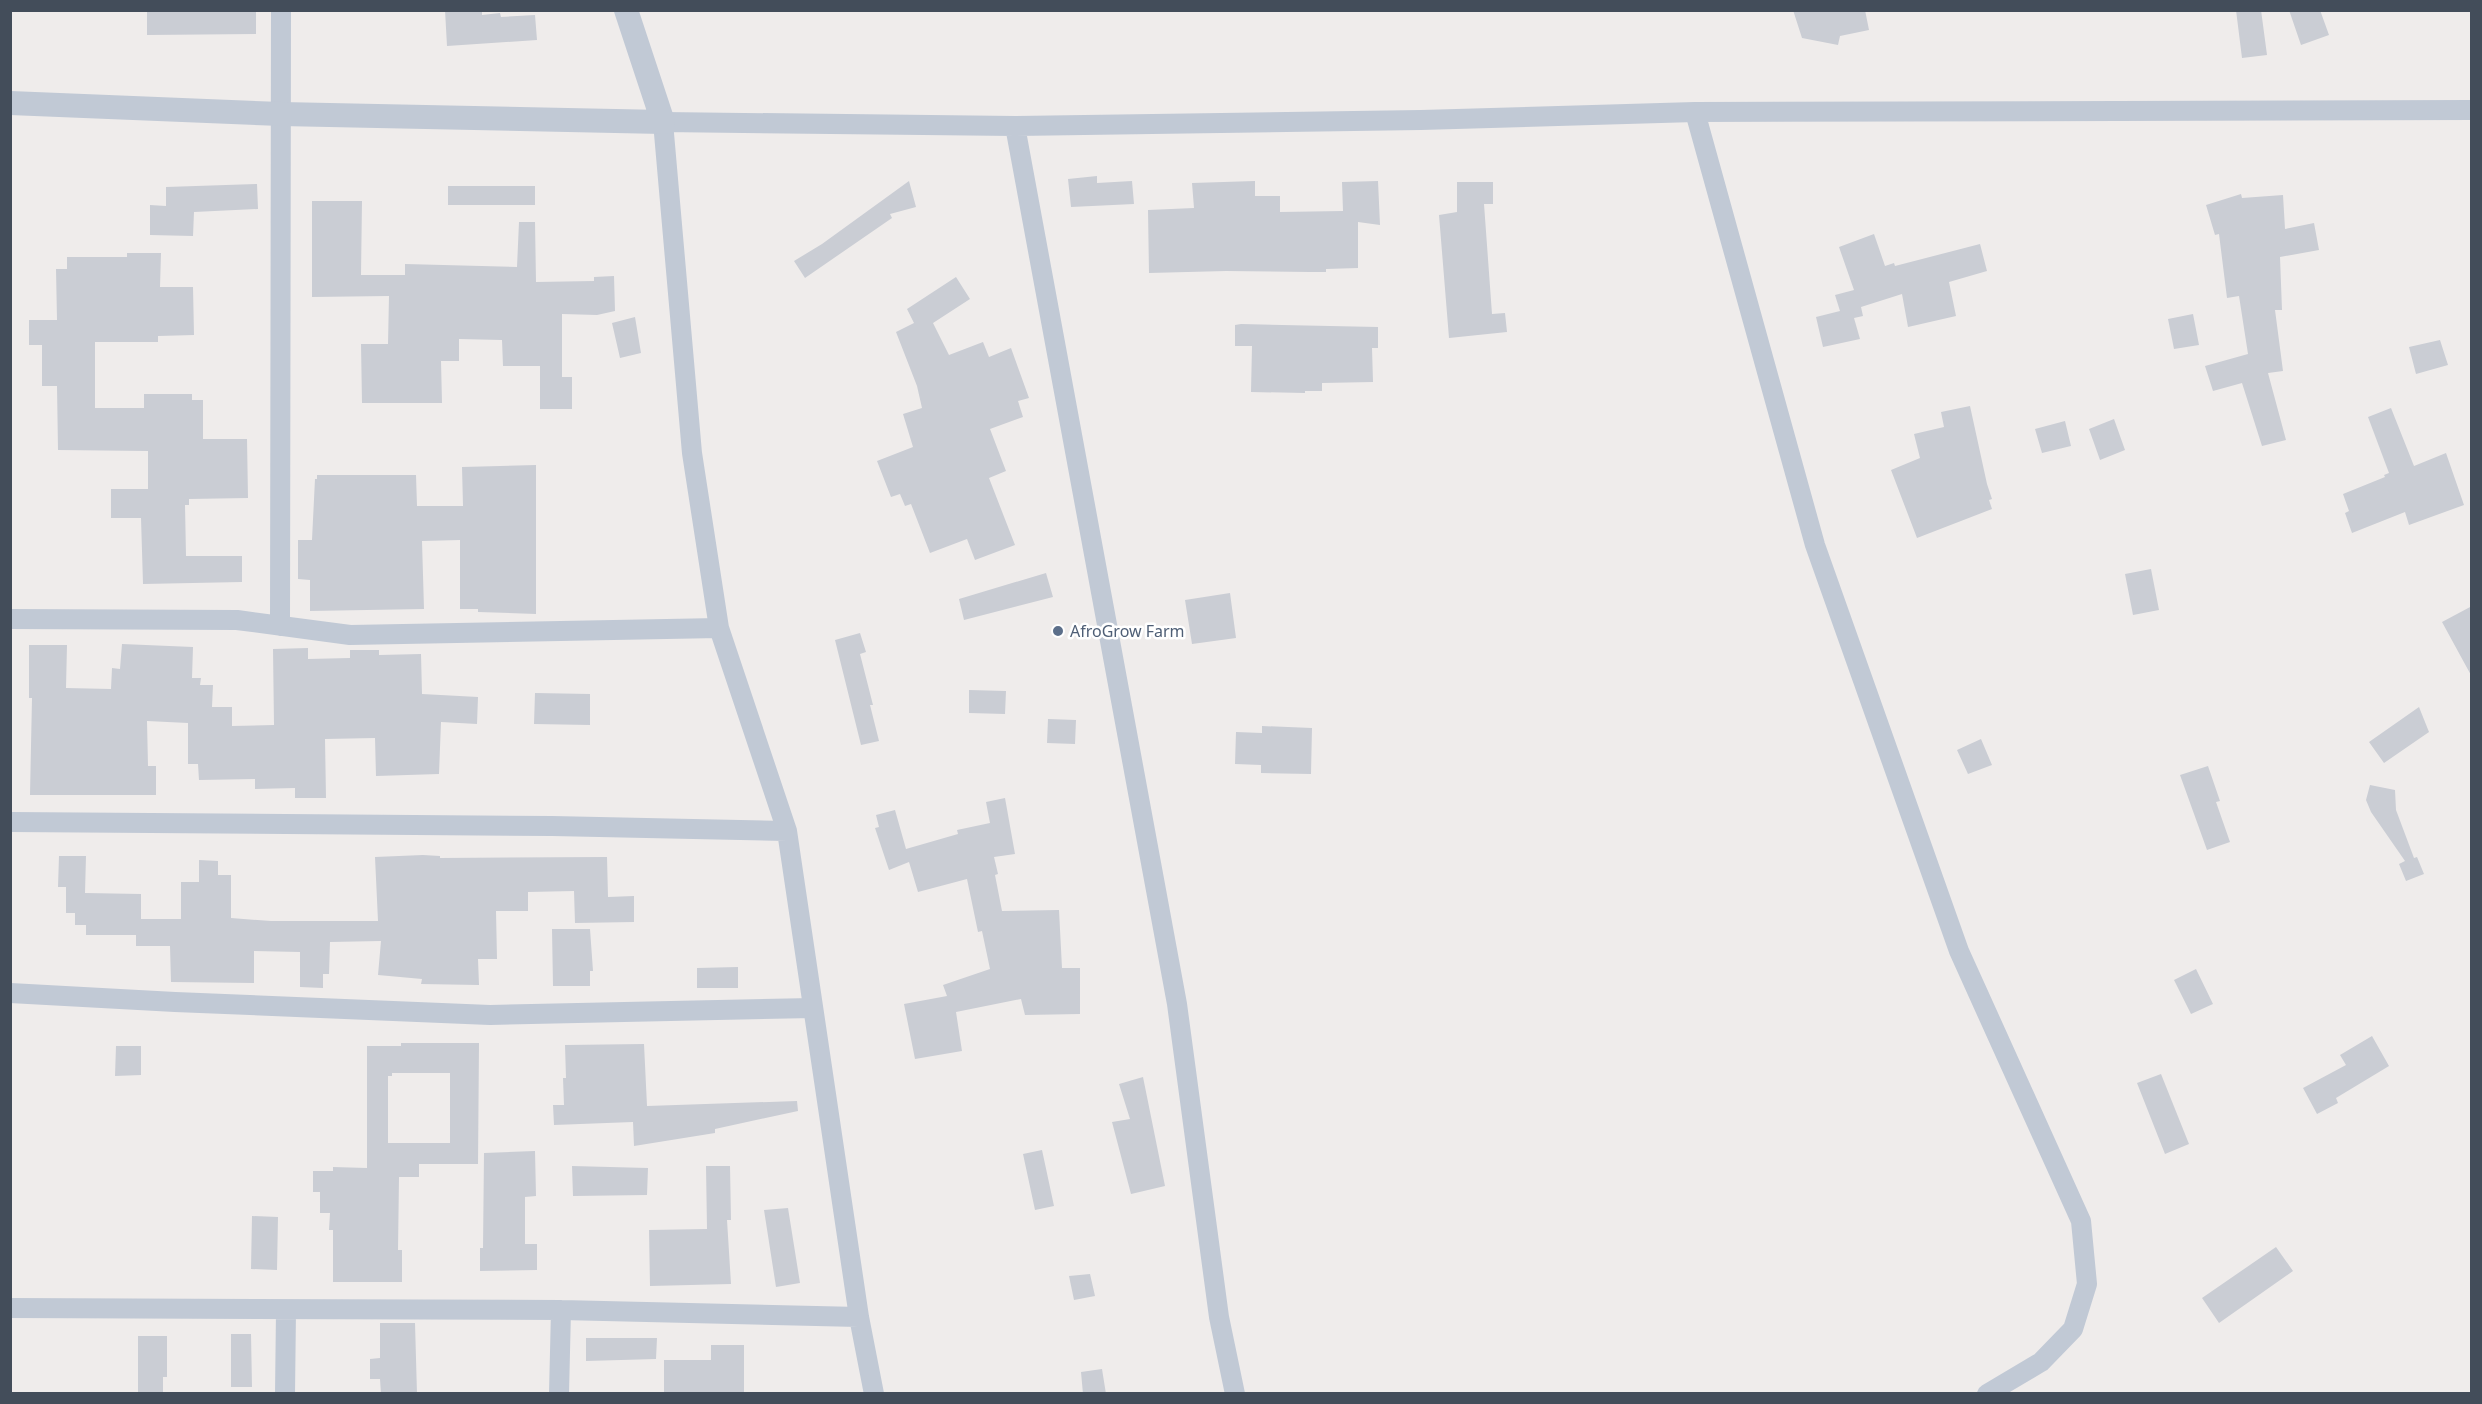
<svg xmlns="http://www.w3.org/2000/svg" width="2482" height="1404" viewBox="0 0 2482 1404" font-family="'Noto Sans',sans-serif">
<rect width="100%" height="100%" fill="#efeceb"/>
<path fill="#cacdd4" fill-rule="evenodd" d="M147 10H256V34L147 35Z
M445 10H482V15L500 13 501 17 535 15 537 40 447 46Z
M1793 10H1865L1869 30 1840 36 1838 45 1802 38Z
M2236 10H2261L2267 55 2242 58Z
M2289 10H2320L2329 35 2301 45Z
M1097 176V183L1132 181 1134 204 1071 207 1068 179Z
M909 181 916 207 890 214 892 218 805 278 794 261 822 244Z
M1255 181V196H1280V212L1343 211 1342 182 1378 181 1380 225 1358 222V268L1326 269V272H1310L1226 271 1149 273 1148 210 1194 208 1192 183Z
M1457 182H1493V204H1484L1492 314 1505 313 1507 332 1449 338 1439 215 1457 212Z
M257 184 258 209 194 212 193 236 150 235V205L166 206V187Z
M448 186H535V205H448Z
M2241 194 2242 198 2283 195 2285 229 2314 223 2319 250 2280 257 2282 310H2275L2283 371 2268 373 2286 440 2262 446 2242 383 2213 391 2205 366 2248 354 2239 296 2227 298 2219 234 2215 235 2206 205Z
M312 201H362L361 275H405V264L517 267 519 222H535L536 282 594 281V277L614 276 615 311 597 315 562 314V377H572V409H540V366H503L502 340 459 339V361H441L442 403H362L361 344H388L389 296 312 297Z
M1874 234 1885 266 1894 263 1895 266 1980 244 1987 271 1949 282 1956 316 1908 327 1902 294 1861 307 1863 316 1854 318 1860 339 1823 347 1816 317 1840 311 1835 295 1854 290 1839 247Z
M127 253H161L160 287H193L194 335 158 336V342H95V408H144V394H192V400H203V439H247L248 498 189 499V505H185L186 556H242V582L143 584 141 518H111V489H148V451L58 450 57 386H42V345H29V320H57L56 269H67V257H127Z
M956 277 970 299 933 323 949 355 983 342 989 357 1011 348 1029 398 1018 401 1023 417 990 429 1006 471 989 478 1015 545 975 560 967 539 930 553 911 504 905 506 900 494 891 497 877 461 913 447 903 414 922 408 917 386 896 332 914 323 907 309Z
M2193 314 2199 345 2174 349 2168 319Z
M635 317 641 353 620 358 612 323Z
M1241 324 1378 327V348H1372L1373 382 1322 383V391H1305V393L1251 392 1252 346H1235V325Z
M2440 340 2448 365 2416 374 2409 347Z
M1970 406 1987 484 1992 499 1989 500 1992 509 1917 538 1891 470 1920 458 1914 434 1944 427 1941 412Z
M2391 408 2414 466 2446 453 2464 505 2409 525 2405 512 2352 533 2345 513 2349 511 2343 494 2385 477 2384 475 2389 473 2368 417Z
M2114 419 2125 450 2100 460 2089 429Z
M2065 421 2071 446 2042 453 2035 429Z
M536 465V614L478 612V609H460V540L422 541 424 609 310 611V580L298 579V540H312L315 479H317V475H416L417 506H463L462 467Z
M2151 569 2159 610 2133 615 2125 574Z
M1046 573 1053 597 964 620 959 599Z
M1230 593 1236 638 1192 644 1185 600Z
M2472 606V677L2442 622Z
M860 633 866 652 860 654 873 705H870L879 741 861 745 835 640Z
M122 644 193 647 192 678H201L200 685H213L212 707H232V726L274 725 273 649 308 648V659L350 658V650H379V655L421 654 422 694 478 697 477 724 441 722 439 774 376 776 375 738 325 739 326 798H295V788L255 789V779L199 780 198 764H188V723L147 721 148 766H156V795H30L32 698H29V645H67L66 688 111 689 112 668 120 669Z
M969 690 1006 691 1005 714 969 713Z
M535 693 590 694V725L534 724Z
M2419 707 2429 732 2384 763 2369 742Z
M1048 719 1076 720 1075 744 1047 743Z
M1262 726 1312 728 1311 774 1261 773V765L1235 764 1236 732 1262 733Z
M1981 739 1992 765 1968 774 1957 750Z
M2208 766 2220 801 2216 802 2230 842 2207 850 2180 775Z
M2370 785 2395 790 2396 810 2414 858 2417 857 2424 874 2406 881 2399 864 2405 861 2371 812 2366 800Z
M1005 798 1015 854 994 857 998 874 995 875 1002 911 1059 910 1062 968H1080V1014L1025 1015 1021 999 956 1012 962 1051 915 1059 904 1004 947 996 943 985 990 969 982 931 978 932 967 879 918 892 909 862 889 870 875 828 879 827 876 815 895 810 906 849 958 834 957 830 990 823 986 802Z
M423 855 440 856V858L607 857 608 897 634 896V922L575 923 574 891 528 892V911H496L497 959H478L479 985 421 984 422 979 378 975 381 941 330 942 329 974H323V988L300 987V952L254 951V983L171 982 170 946H136V935H86V925H75V913H66V887H58L59 856H86L85 893 141 894V919H181V882H199V860L218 861V875H231V918L271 921H378L375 857Z
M552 929H590L593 971H590V986H553Z
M738 967V988H697V968Z
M2196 969 2213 1004 2191 1014 2174 980Z
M2372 1036 2389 1066 2336 1098 2338 1103 2317 1114 2303 1088 2346 1065 2340 1055Z
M401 1043H479L478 1164H419V1177H399L398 1250H402V1282H333V1230H329L330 1213H320V1192H313V1171H333V1167L367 1168V1046H401ZM392 1073H450V1143H388V1076H392Z
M644 1044 647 1106 797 1101 798 1111 715 1129V1133L634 1146 633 1122 554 1125 553 1105H564L563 1078H566L565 1045Z
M116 1046H141V1075L115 1076Z
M2161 1074 2189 1144 2165 1154 2137 1083Z
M1143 1077 1165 1186 1131 1194 1112 1122 1130 1119 1119 1084Z
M1042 1150 1054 1206 1035 1210 1023 1154Z
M535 1151 536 1196 525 1197V1244H537V1270L480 1271V1248H483L484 1153Z
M572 1166 648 1168 647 1195 573 1196Z
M706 1166H730L731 1220H727L731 1284 650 1286 649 1230 707 1229Z
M788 1208 800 1283 776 1287 764 1210Z
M252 1216 278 1217 277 1270 251 1269Z
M2276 1247 2293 1271 2219 1323 2202 1298Z
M1090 1274 1095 1296 1074 1300 1069 1276Z
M380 1323H415L417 1394H381L380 1379H370V1359L380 1358Z
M231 1334H251L252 1387H231Z
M138 1336H167V1377H163V1392H138Z
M586 1338H657L656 1359 586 1361Z
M711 1345H744V1394H664V1360H711Z
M1102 1369 1106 1394H1083L1081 1372Z"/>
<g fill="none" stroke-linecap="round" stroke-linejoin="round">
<path stroke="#c1c9d5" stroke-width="20" d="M1695 112 1815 545 1959 951 2081 1221 2087 1284 2073 1329 2041 1362 1987 1394
M1015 126 1177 1004 1219 1317 1235 1394
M10 619 237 620 350 635 719 628
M280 626 281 10
M10 822 552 826 787 831
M10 993 175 1002 490 1015 813 1008
M10 1308 561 1310 859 1317
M285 1394 286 1311
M559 1394 561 1310
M874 1394 859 1317 787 831 719 628 692 453 663 122 1015 126 1421 120 1695 112 2472 110"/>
<path stroke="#c1c9d5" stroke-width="24" d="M10 103 281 114 663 122 626 10"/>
</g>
<circle fill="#5c6f8a" stroke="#fff" stroke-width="2" cx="1058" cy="631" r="6"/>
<g text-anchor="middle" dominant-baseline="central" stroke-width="5" stroke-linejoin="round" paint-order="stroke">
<g font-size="16" fill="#4e5e75" stroke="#fff" text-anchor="start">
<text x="1070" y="631">AfroGrow Farm</text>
</g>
</g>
<rect width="2482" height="1404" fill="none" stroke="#434d5a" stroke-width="24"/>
</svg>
